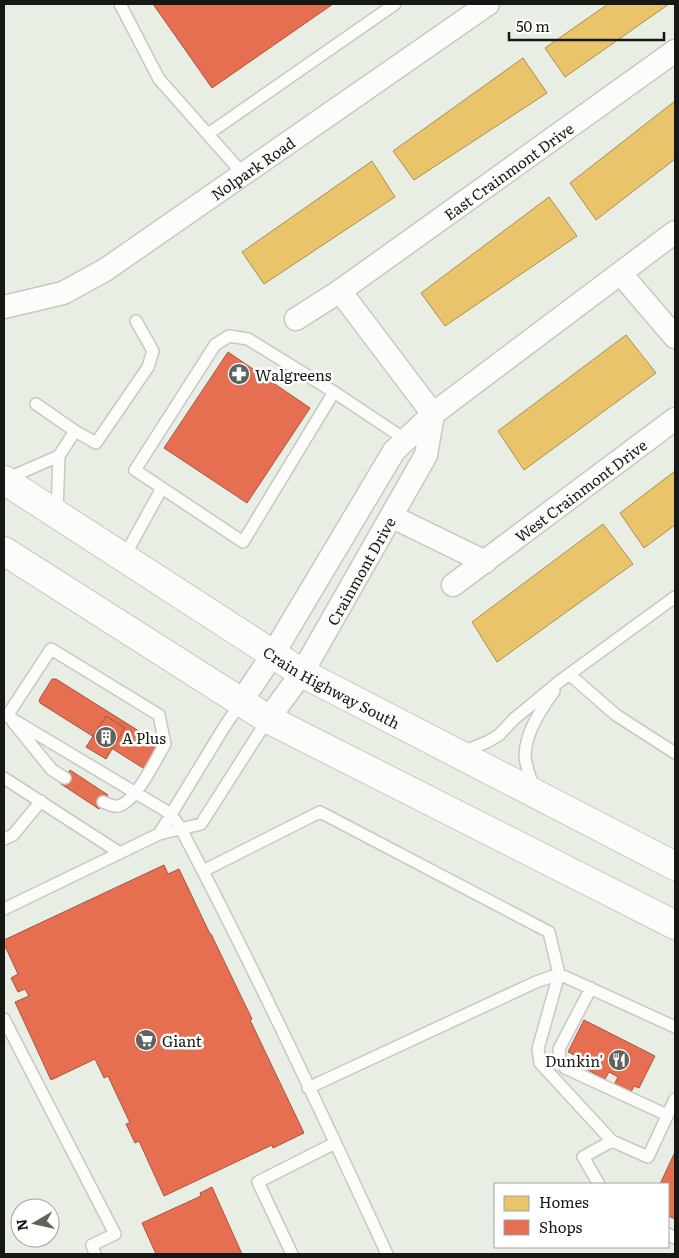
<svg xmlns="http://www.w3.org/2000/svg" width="679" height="1258" viewBox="0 0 679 1258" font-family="Literata,serif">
<rect width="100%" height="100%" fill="#e9eee4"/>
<path fill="#e9c46a" stroke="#aa9050" d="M608 4H669L565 77 545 48Z
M523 58 547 93 414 180 393 151Z
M675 101V159L596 220 570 183Z
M372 161 395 197 264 284 242 252Z
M549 197 577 236 445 326 421 293Z
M626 335 656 373 524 470 498 431Z
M675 471V525L644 548 620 513Z
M603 524 633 564 497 662 472 622Z"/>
<path fill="#e76f51" stroke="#a8553e" d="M153 4H333L212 88Z
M228 352 310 408 247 503 164 448Z
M52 679H56L158 743 159 746 146 767 143 768 40 703 39 700Z
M106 716 125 728 106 759 86 747Z
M70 770 108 795 99 809 61 784Z
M164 865 168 874 179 869 210 934H211L252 1019 250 1020 304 1133 273 1148 272 1145 164 1196 139 1141 135 1143 126 1124 130 1123 108 1076 104 1078 95 1059 51 1080 15 1002 29 996 25 989 18 992 11 978 18 974 4 944V940Z
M584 1020 655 1056 639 1088 634 1086 629 1096 613 1087 618 1077 609 1072 605 1079 588 1070 591 1063 568 1052Z
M675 1152V1219L668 1216V1184H660Z
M212 1187 242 1254H156L142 1223 201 1196 200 1193Z"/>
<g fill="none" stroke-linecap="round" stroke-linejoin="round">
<g stroke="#c5c9c1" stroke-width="14">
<path id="service" d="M120 4 159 79 243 174
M208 134 395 4
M36 404 75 431 59 456 57 512
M75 431 96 443 148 367 153 351 136 321
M6 479 59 456
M162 488 135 470 215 345 229 336 248 339 334 392
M124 557 162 488 243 542 334 392 409 442
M570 675 616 715 675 753
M13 722 52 770 65 778
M462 752 487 742 499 735 514 719 560 681 675 597
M4 778 120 853
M534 789C531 779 525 765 525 755 526 731 541 710 554 691
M103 802C108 804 113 807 118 806 136 802 156 759 165 744L159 715 51 649 7 716 171 814 181 829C254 968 321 1111 387 1254
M159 834 223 729 241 702
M4 839 13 835 41 801
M203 871 320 812 549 932 559 974 538 1049 540 1063 612 1141 583 1157 599 1184
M4 909 159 834 201 824 268 719
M591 988 559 1049 560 1059 565 1068 667 1115
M4 1019 115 1234 92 1245 95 1254
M308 1088 536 982 559 974 675 1027
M612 1141 648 1157 675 1099
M668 1234 675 1238
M292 1254 258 1182 335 1143"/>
</g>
<g stroke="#c5c9c1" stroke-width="25">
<g id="minor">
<path d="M621 274 675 337"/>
<path d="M340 291 433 414"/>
<path id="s1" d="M4 307 63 293 105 270 488 4"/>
<path id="s2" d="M296 319 340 291 675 51"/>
<path d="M393 517 485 562"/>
<path id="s3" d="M453 585 675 419"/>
<path d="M241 702 273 654 394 451 433 414 675 232"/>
<path id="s4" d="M268 719 302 673 426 455 433 414"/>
</g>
</g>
<g stroke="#c5c9c1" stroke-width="30">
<g id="primary">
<path id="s5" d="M4 480 302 673 675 866"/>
<path d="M4 551 268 719 675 925"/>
</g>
</g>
<use href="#service" stroke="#fcfcfb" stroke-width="11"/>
<use href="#minor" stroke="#fcfcfb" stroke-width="22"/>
<use href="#primary" stroke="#fcfcfb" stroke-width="28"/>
</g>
<defs>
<g id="pharmacy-disc" transform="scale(1.125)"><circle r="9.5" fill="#60635c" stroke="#fff"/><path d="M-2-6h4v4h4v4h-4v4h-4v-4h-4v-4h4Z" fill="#fff"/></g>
<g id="building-disc" transform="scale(1.125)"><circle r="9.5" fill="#60635c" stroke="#fff"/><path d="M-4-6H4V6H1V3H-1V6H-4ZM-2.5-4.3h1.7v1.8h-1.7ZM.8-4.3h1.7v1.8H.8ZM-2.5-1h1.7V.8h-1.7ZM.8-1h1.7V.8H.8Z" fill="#fff"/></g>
<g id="supermarket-disc" transform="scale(1.125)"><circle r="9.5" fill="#60635c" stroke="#fff"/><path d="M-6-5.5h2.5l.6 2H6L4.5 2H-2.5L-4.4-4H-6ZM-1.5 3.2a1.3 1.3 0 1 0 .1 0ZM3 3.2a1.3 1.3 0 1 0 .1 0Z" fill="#fff"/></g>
<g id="restaurant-disc" transform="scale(1.125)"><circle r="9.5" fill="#60635c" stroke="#fff"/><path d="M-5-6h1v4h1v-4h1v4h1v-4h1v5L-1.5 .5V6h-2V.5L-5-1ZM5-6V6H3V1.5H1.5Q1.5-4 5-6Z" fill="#fff"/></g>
</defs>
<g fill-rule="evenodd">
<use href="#pharmacy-disc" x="239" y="374"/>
<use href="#building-disc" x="106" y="737"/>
<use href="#supermarket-disc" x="146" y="1040"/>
<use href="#restaurant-disc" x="619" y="1060"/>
</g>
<g text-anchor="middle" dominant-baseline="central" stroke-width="5" stroke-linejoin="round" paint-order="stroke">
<g font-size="15" fill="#161813" stroke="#fff">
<text stroke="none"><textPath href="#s1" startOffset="288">Nolpark Road</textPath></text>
<text stroke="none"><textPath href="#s2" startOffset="259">East Crainmont Drive</textPath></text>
<text stroke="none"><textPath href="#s3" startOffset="159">West Crainmont Drive</textPath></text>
<text stroke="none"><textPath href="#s4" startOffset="175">Crainmont Drive</textPath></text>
<text stroke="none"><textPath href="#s5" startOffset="388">Crain Highway South</textPath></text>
</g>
<g font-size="15" fill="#161813" stroke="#fff" text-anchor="start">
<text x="255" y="374">Walgreens</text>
<text x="122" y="737">A Plus</text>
<text x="162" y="1040">Giant</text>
<text x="603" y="1060" text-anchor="end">Dunkin'</text>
</g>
</g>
<rect width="679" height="1258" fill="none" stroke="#161813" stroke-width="10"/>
<rect x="494" y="1183" width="175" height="65" fill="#ffffff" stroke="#a2a3a1"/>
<rect x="504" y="1196" width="25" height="15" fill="#e9c46a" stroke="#a2a3a1"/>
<text x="539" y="1208" font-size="15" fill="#161813">Homes</text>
<rect x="504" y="1220" width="25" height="15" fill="#e76f51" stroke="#a2a3a1"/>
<text x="539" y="1233" font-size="15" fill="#161813">Shops</text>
<g transform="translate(35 1223) rotate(261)"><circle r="24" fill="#ffffff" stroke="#a2a3a1"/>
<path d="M0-4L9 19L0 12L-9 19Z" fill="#60635c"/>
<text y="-8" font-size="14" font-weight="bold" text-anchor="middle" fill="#161813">N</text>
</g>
<path d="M509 32v8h155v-8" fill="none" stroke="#161813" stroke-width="2.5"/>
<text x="516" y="32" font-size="15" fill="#161813" stroke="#ffffff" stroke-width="4" paint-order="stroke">50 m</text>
</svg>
